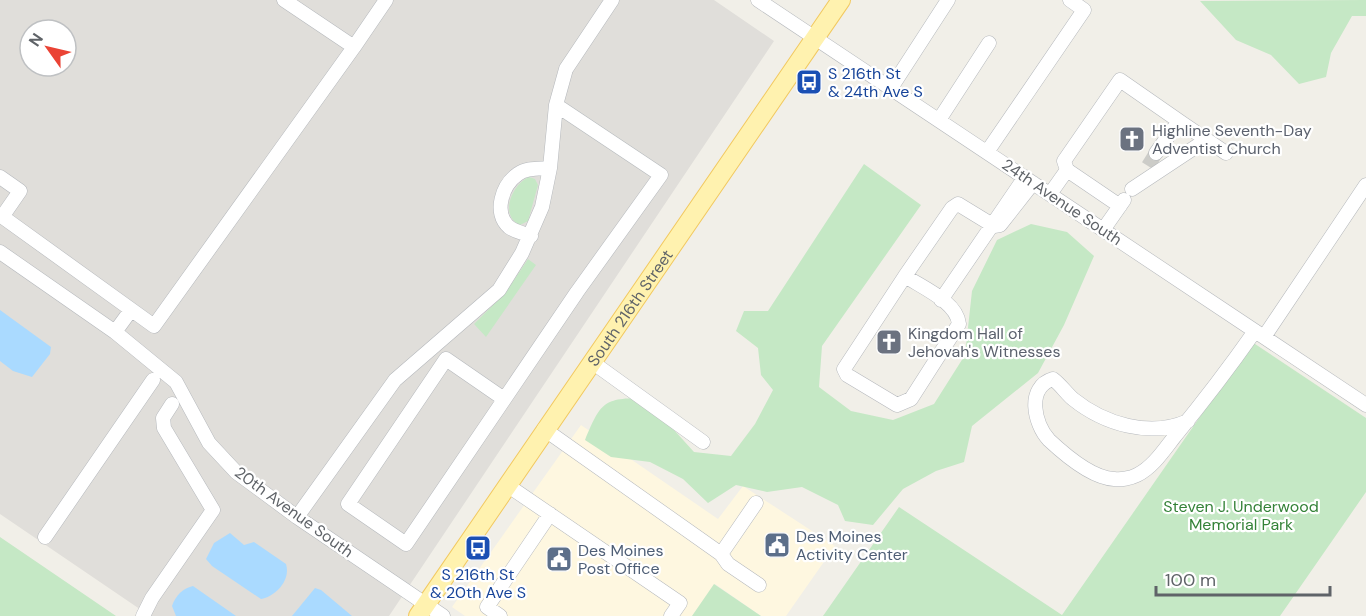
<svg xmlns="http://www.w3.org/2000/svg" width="1366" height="616" viewBox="0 0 1366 616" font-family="'DM Sans',sans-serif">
<rect width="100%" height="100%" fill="#f1efe8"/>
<path fill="#fef7e0" d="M581 425 718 519 743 486 835 546 786 616H761L715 584 692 616H465L452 607Z"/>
<path fill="#e0deda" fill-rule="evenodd" d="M0 0H714L774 41 389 616H150L0 514ZM30 30H66V66H30Z"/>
<path fill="#c5e8c5" d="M1366 0V16H1352L1331 53 1326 77 1299 84 1271 55 1236 40 1200 1Z
M864 164 921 205 822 346 819 387 851 411 893 420 934 404 965 355 972 291 997 240 1031 224 1067 232 1094 256 1064 325 1038 373 972 426 964 462 936 471 903 489 873 525 845 521 838 505 802 487 767 492 736 485 708 503 683 479 650 462 611 457 585 440C601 402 603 398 645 398L694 452 731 456 755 424 773 390 761 375 758 348 736 331 744 311H768Z
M529 177 535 179 538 185 528 221 520 225C499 216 512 184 529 177Z
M528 259 536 265 486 337 474 324 506 292Z
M1252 342 1366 418V492L1280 616H823L899 507 1062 615Z
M0 537 116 616H0Z
M714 584 761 616H692Z"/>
<path fill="#aadaff" d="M0 310 51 347 50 354 32 377 13 371 0 361Z
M230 533 244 545 254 542 286 564C291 580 276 596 261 599L212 566 206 559 214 543Z
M193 586 236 616H176L172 606C176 595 182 589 193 586Z
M315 588 321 590 352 616H292Z"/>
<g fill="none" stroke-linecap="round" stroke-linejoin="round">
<path stroke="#ccccc8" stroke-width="14" stroke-dasharray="14 7" stroke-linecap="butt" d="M1148 166 1156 153"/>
<g stroke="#b5b8bc" stroke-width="15">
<path id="minor" d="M284 0 354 47 386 0
M758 0 1366 405
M891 88 948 0
M939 120 989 43
M987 152 1084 10 1070 0
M1156 153 1179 121 1226 153
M1067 170 1064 161 1120 80 1179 121
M0 177 20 191 2 217
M1132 189 1206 140
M1050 194 1067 170 1120 206
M0 215 154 326 354 47
M1103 230 1124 200
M531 236C524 233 515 232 509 227 493 213 502 185 518 174 527 167 540 169 550 168
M0 252 115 332 176 382 209 443 236 472 297 517 443 616
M905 276C923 288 957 302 959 324L911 399 897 405 847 375 844 369Z
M905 276 952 208 958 204 994 226 1000 225 1033 183
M941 300 1025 177
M115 332 131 310
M1264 337 1366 185
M592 362 703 442
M504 399 446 359 348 504 406 544 577 292 661 175 556 105
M1188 421C1150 438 1104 424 1073 399 1066 393 1061 385 1053 379 1026 387 1034 424 1049 440 1065 455 1092 478 1114 479 1121 480 1131 478 1137 475 1153 467 1164 450 1175 436 1203 402 1229 368 1255 331
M544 429 721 554 756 503
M507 485 680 603 671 616
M297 517 395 380 499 290 522 253 542 207 550 168 556 105 566 69 612 0
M45 537 153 380
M721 554 728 564 759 585
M143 616 152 598 213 510 164 428 163 418 172 404
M500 616 487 607 550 514"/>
</g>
<g stroke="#f2c960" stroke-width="20">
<g id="major">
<path id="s1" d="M418 616 841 0"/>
</g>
</g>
<use href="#minor" stroke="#fff" stroke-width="14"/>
<use href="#major" stroke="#fff2af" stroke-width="18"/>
</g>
<defs>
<g id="bus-square" transform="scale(1.35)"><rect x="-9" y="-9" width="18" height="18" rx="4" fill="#1a4fb4" stroke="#fff"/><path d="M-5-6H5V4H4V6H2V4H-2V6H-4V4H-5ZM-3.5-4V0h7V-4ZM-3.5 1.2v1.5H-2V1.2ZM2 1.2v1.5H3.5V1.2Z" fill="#fff"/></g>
<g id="church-square" transform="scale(1.35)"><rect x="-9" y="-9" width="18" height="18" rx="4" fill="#6b7280" stroke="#fff"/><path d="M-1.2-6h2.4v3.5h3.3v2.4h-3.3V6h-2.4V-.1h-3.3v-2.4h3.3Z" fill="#fff"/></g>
<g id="civic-square" transform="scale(1.35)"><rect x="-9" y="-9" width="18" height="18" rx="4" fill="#5c6f8a" stroke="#fff"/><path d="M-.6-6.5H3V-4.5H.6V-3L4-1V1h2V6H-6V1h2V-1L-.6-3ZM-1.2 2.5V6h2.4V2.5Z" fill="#fff"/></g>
</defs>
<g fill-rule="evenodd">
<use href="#bus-square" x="809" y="82"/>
<use href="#church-square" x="1132" y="139"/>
<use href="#church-square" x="889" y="342"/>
<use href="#civic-square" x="777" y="545"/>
<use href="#bus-square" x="478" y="548"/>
<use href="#civic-square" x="559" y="559"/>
</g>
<g text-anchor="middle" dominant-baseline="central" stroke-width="4.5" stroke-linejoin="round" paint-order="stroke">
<g font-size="16" fill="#164399" stroke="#fff" text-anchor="start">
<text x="828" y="73">S 216th St<tspan x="828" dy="18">&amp; 24th Ave S</tspan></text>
<text x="478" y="574" text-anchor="middle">S 216th St<tspan x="478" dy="18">&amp; 20th Ave S</tspan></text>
</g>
<g font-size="16" fill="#5b616d" stroke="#fff" text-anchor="start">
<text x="1152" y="130">Highline Seventh-Day<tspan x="1152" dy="18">Adventist Church</tspan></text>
<text x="908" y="333">Kingdom Hall of<tspan x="908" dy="18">Jehovah's Witnesses</tspan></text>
</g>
<g font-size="16" fill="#5f6368" stroke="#fff">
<text transform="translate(1062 202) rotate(34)">24th Avenue South</text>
<text stroke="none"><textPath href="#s1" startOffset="374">South 216th Street</textPath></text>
<text transform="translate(294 512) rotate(36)">20th Avenue South</text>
</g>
<g font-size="16" fill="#348238" stroke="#fff">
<text x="1241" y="506">Steven J. Underwood<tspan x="1241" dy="18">Memorial Park</tspan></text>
</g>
<g font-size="16" fill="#4e5e75" stroke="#fff" text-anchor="start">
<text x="796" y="536">Des Moines<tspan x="796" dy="18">Activity Center</tspan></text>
<text x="578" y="550">Des Moines<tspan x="578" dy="18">Post Office</tspan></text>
</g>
</g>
<g transform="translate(48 48) rotate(304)"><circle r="28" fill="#ffffff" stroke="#bfc1c3" stroke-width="1.5"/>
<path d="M0-4.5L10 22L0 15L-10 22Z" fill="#ea4335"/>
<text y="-9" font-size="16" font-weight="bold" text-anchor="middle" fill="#5f6368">N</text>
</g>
<path d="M1156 586v9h174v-9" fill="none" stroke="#5f6368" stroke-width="3"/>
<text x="1165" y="586" font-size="18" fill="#5f6368" stroke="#ffffff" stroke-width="4.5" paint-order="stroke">100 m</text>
</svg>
